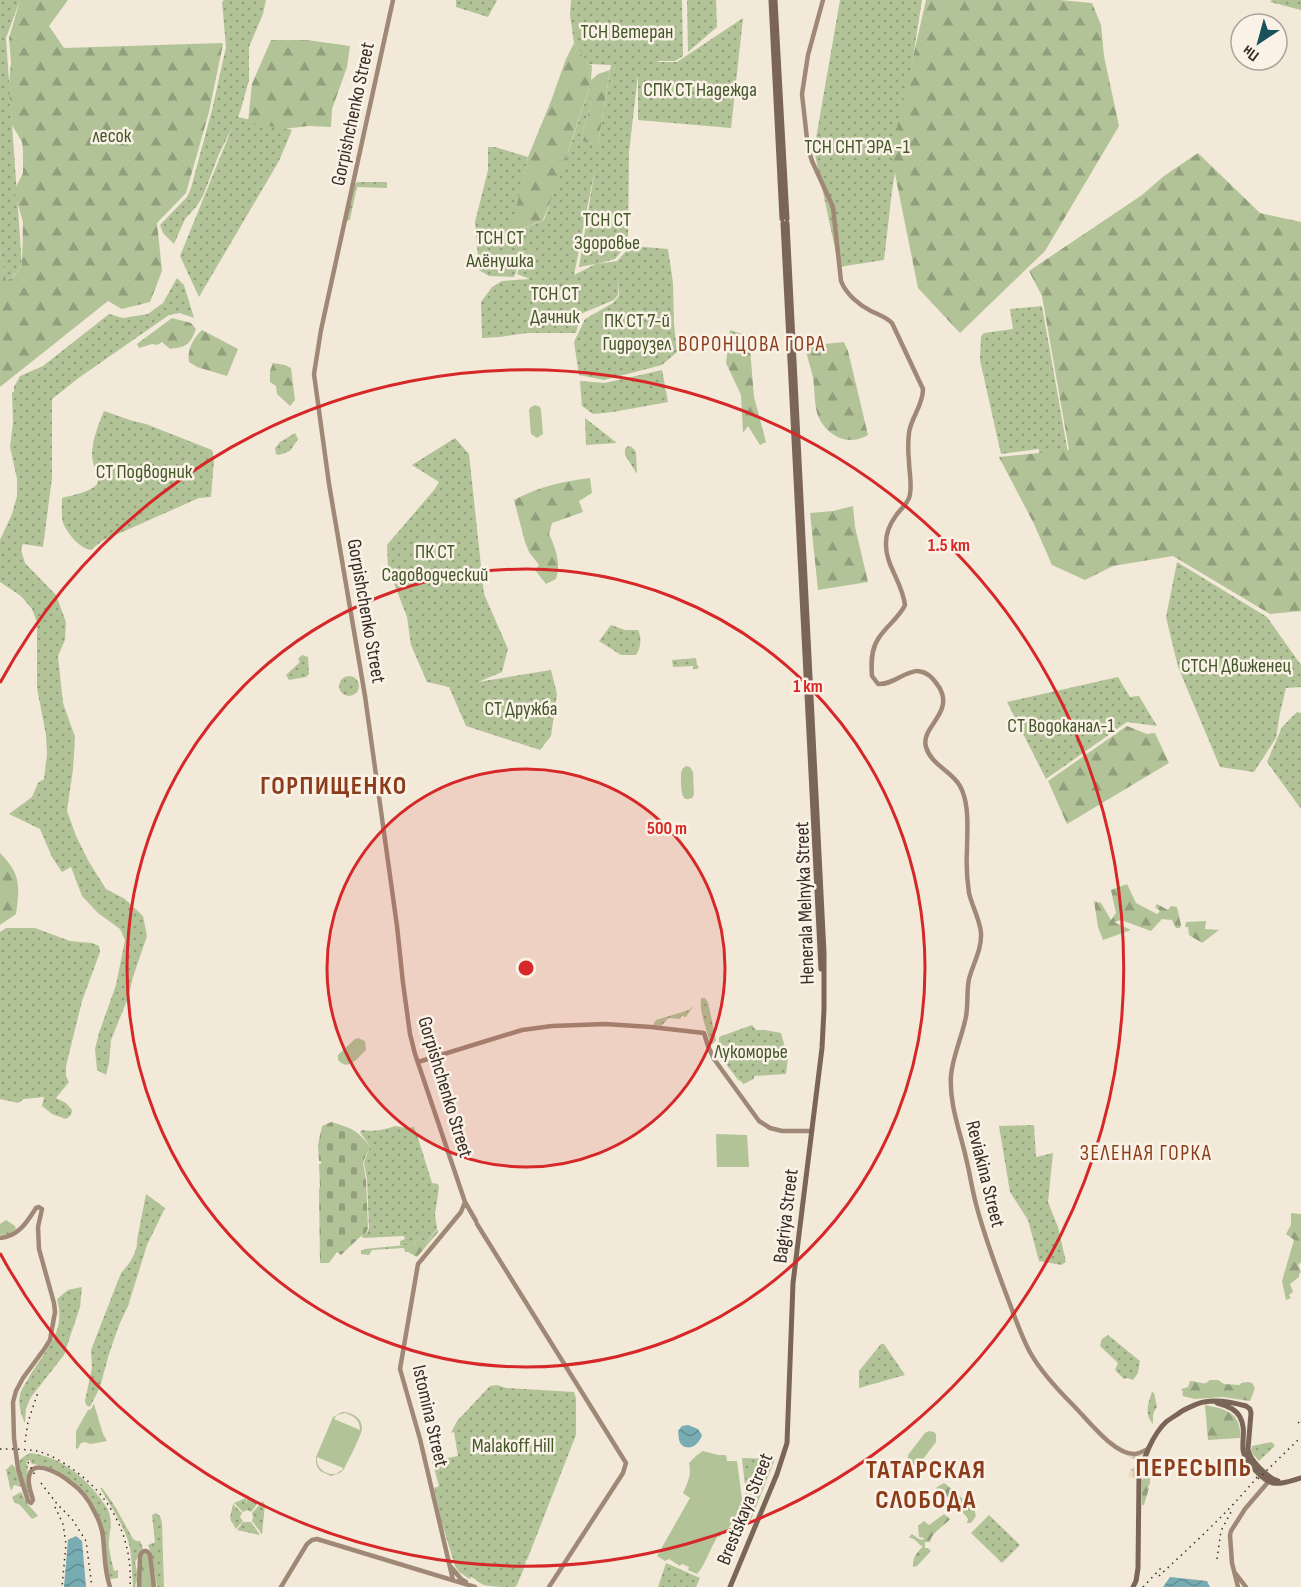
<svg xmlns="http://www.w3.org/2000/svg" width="1301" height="1587" viewBox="0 0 1301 1587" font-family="'Sofia Sans Condensed',sans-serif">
<defs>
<pattern id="green-dots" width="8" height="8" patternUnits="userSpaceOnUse" patternTransform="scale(1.5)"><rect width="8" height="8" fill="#b2c398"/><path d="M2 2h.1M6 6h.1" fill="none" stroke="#929f7c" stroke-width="1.8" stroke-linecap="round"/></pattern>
<pattern id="forest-firs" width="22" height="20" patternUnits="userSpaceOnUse" patternTransform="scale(1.5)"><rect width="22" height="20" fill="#b2c398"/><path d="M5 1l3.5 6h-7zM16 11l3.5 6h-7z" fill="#929f7c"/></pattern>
<pattern id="cemetery-stones" width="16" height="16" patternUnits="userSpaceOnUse" patternTransform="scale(1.5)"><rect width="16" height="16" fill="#b2c398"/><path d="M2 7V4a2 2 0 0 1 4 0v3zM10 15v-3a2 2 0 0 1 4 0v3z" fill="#929f7c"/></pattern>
<pattern id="plaza-grid" width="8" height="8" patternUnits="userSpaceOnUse" patternTransform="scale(1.5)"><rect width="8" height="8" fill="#ecdbbf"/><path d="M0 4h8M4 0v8" fill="none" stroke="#cbbca4"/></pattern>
<pattern id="water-waves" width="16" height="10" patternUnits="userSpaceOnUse" patternTransform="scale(1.5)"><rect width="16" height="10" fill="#77acb2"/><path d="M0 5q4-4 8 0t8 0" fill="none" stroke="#628c91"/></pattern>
</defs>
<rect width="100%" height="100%" fill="#f3e9d9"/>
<path fill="url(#green-dots)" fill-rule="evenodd" d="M0 0H20L6 38 22 266 6 284 0 250Z
M224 0H266L263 14 249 47V80L241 109 238 117 292 130 279 161 199 297 180 256 232 128 219 154 203 196 196 207 185 219 174 244 163 233 160 225 187 197 191 188 212 110 226 47 222 2Z
M456 0H497L488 17 456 7Z
M571 0H682L683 56 675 61H659L657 62H677L743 18 731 128 638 120V75L629 152 628 243 615 259 597 264 617 261 631 246 668 249 673 283 674 325 677 352 662 365 604 380 579 375 574 342 585 319 613 303 619 296 618 280V295L614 300 583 313 580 317 576 333H527L500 337 482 338 481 302 492 287 502 281 530 279 517 274 526 247 534 234 526 247 514 277 489 276 479 270 475 222 488 170V147H495L528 157 512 230 514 232 544 220 572 141 591 81V98L590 109 582 132 583 141 592 144H598L611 65 588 64 574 43 570 15ZM595 169 579 267 596 264 574 275Z
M687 0H716L717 27 688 52Z
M840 0H922L892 191 884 260 839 267 814 150Z
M1272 0H1301V10L1270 2Z
M358 182H386L387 184V194V188L357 187 350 219 348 221 346 220 354 184Z
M177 278 184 285 194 318 180 313 169 315 80 377 52 399V478L43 547 23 544 21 550 25 563 56 595 66 622 65 640 58 656 63 703 75 737 73 769 67 811 76 836 89 862 106 889 125 899 143 916 147 936 133 977 128 998 111 1040 109 1063 106 1075 97 1070 95 1049 99 1033 116 985 125 940 120 929 98 913 82 896 71 867 62 872 52 857 40 829 9 814 32 797 38 783 44 779 47 754 46 735 37 688V622L32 609 21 596 0 582V540L12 514 17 496V479L10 447 13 423 12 392H14V387L20 376 43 366 109 314 123 318 148 314 163 303Z
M1042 306 1068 453 1039 456V449L1001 454 980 360 981 336 984 333 1013 329 1010 309Z
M662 370 668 402 613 412 593 414 582 406 580 381 605 383Z
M104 411 133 421 146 424 212 450 214 460 211 497 199 498 102 541 91 550C79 548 68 534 63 523 61 516 62 505 62 498 70 496 93 491 97 484 101 477 92 464 92 456 92 440 98 426 104 411Z
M585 418 617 443 586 445Z
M295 433 298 439 290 451 279 455 276 454 275 448 280 442Z
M455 438 469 454 484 594 508 649 502 672 478 682 551 670 557 694 551 736 540 750 466 726 449 687 427 682 411 645 407 617 388 568 387 545 434 490 439 482 412 465Z
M628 446 632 447 636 452 637 474 625 455V449Z
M1177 562 1267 617 1301 665V687L1286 688 1280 713 1276 738 1254 772 1220 767 1178 667 1166 617Z
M611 625 625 630H638C642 637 641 648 636 655H621L599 641Z
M302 655 308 657 309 674 306 677 289 680 286 675 300 662 298 659Z
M696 658 697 665 699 667 697 669H693V666L673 667 672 660Z
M339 686a10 10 0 1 1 20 0a10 10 0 1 1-20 0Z
M1118 677 1130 697 1139 696 1157 726 1127 722 1046 779 1007 702Z
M1297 712 1301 713V809L1267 762 1282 727Z
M6 928H35L70 941 92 943 99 946 100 952 82 1001 66 1066V1076L69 1082 56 1098 66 1103 72 1110 71 1115 66 1119 52 1114 42 1106 44 1097 24 1099 18 1103 0 1099V932Z
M701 998H705L708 1002 716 1040 713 1044 710 1043 709 1040C706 1027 699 1011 701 998Z
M694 1005 686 1017 681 1016 680 1019 669 1018 661 1026 653 1025 656 1020 689 1010Z
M752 1025 756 1030H765L781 1033 788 1058 786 1074 754 1076V1079L743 1084 740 1080 739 1081 723 1060 724 1055 719 1044V1037Z
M1034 1125 1036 1157 1053 1153 1048 1202 1058 1227 1066 1262 1061 1265 1039 1261 1028 1220 1010 1192 999 1126Z
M395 1126 407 1128 414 1127C421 1146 426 1164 432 1183L438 1184 439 1188 435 1214 437 1229 426 1243 419 1239 415 1242 414 1246 400 1245V1241L405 1239 404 1236 364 1238 361 1236 367 1233 369 1228 367 1180 364 1162 370 1146 360 1132 362 1130C373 1132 384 1130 395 1126Z
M146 1194 165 1208 147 1245 128 1306 119 1325 109 1354 100 1387 90 1407 86 1405 85 1401 92 1368 91 1350 121 1273C129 1265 138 1252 137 1240Z
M82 1287 80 1307 64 1355 31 1397 26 1408 25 1423C21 1415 18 1404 20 1395 21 1390 25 1384 28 1379 43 1351 67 1334 57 1299L68 1290Z
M1108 1335 1140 1361 1138 1373 1133 1380 1127 1378 1124 1379 1115 1370 1118 1363 1100 1346 1102 1339Z
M881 1344H884L905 1375 859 1388V1371Z
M497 1385 506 1388 574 1392 576 1398V1435L527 1560 525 1561 526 1563 517 1585 515 1587C505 1587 493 1587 484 1585 479 1583 476 1579 471 1577L470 1579 459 1572 455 1566 441 1520 434 1488 439 1486 432 1461 458 1456 454 1432 451 1433 457 1421 490 1386Z
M1152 1392 1154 1393 1157 1407C1152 1414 1153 1416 1153 1424 1144 1415 1148 1403 1152 1392Z
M1272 1442 1275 1446 1259 1461 1251 1452 1252 1446Z
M30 1453C59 1456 84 1476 100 1498 103 1502 106 1506 108 1510 114 1524 108 1534 109 1547 110 1555 112 1563 114 1571L118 1570V1578L110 1579 112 1587 106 1574 104 1534 94 1509 78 1488 44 1466 32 1464 30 1460 26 1462 28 1467 26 1480 30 1500C27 1492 16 1469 19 1462 20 1458 27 1455 30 1453Z
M742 1458 775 1459 750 1522 743 1520 747 1505Z
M12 1464 15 1468 22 1487 14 1485 11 1491 6 1470Z
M100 1488H102C115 1504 123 1521 133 1539L136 1541H140L143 1548 135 1562 138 1576 135 1587H133C132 1574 132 1561 130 1548 125 1526 111 1507 100 1488Z
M21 1492C24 1496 24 1500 27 1503 31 1509 33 1509 38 1516L32 1519 20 1505 14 1502 12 1497Z
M246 1498V1504L247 1498 258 1503 251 1512 247 1510 243 1512 234 1503Z
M263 1501 265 1505 262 1534 252 1521 253 1517 252 1513Z
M233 1504 242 1513 240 1517 243 1521 236 1529 230 1519 232 1518H230Z
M156 1513 160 1516 162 1523 164 1587H157L151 1553 148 1545 155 1542 152 1515Z
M989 1515 1020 1545 1002 1563 971 1533Z
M243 1522H251L260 1535 237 1530Z
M666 1563 700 1578 696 1587H658Z"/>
<path fill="url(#forest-firs)" d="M20 0H68L49 26 64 48 222 43 223 44 209 112 186 193 157 223 162 271 150 302 122 309 108 301 0 387V250L6 281 12 278 22 266 23 222 14 191 23 173V151L22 142 12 125 9 84 11 62 9 38Z
M926 0H1060L1092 3 1101 25 1104 56 1119 126 1045 251 960 333 918 288 891 154Z
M271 40H307L350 46 347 67 332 109 331 127 308 126 284 129 248 122 252 84Z
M574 43 588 64 592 65 591 80 598 74 610 70 598 144H592L583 141 582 132 590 109 591 98 590 84 558 183 543 220 514 232 511 230 528 157 551 101 566 59Z
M1198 153 1260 213 1301 222V611L1270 614 1173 556 1113 566 1085 580 1052 565 1034 524 999 457 1069 450 1042 296 1029 271 1142 195 1164 176Z
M172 318 191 323 196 329C190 345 186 347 170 349L162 342 157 345 152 344 139 348 137 344Z
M202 330 238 349 227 376 197 367 189 362C187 350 193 338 202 330Z
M730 330 749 336 754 397 766 442 760 445 748 426 743 433 741 395 726 363Z
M844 342 848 351 868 435C848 447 827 436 818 416 814 405 815 390 813 378 811 368 807 357 805 346Z
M273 363 285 365 291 368 295 400 290 406 277 394 276 386 270 382V371Z
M590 478 592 493 579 501 583 512 552 523 549 534C556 549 561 563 556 579L546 584 535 570 539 565 529 552 525 542 514 500C538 487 564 481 590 478Z
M853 506 855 527 868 582 818 590 810 513 833 511Z
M1127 726 1147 734 1155 733 1169 763 1067 824 1048 781Z
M0 853C21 874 20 886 16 914L0 925Z
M1127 884 1136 903 1157 914 1160 911 1155 907 1157 904 1168 910 1171 906 1177 907 1181 925 1180 928H1176L1172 920 1162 919 1151 931 1121 920 1114 922 1131 930 1103 940 1098 927 1094 901 1101 903 1111 920 1116 913 1111 890Z
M1206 921 1205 929 1219 930 1202 943 1189 935 1188 927H1185L1186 922Z
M1291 1213 1301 1214V1262L1298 1265 1301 1272 1299 1274V1277L1290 1284 1293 1292 1289 1295 1291 1298 1286 1300 1282 1281 1294 1240 1286 1234 1291 1225Z
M6 1220 15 1226 16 1229 10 1234 0 1235V1224Z
M438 1229V1232L417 1257 408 1252H405L404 1248 372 1250 369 1255 361 1254V1250H364V1249L406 1245 414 1246 415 1242 419 1239 426 1243Z
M1210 1380H1218L1224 1384 1240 1385 1241 1383 1248 1382 1252 1383 1255 1388 1250 1401 1222 1397 1195 1399 1183 1396 1182 1394 1183 1392 1181 1389 1188 1387 1190 1381C1196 1381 1200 1384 1206 1383Z
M94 1404 103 1434 107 1441 91 1444 84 1442 80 1444 79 1447 77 1449 76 1447V1431L88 1410 91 1409Z
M1205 1405C1226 1409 1242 1413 1240 1438L1208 1440Z
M1148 1477H1150V1483L1148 1487 1149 1488 1144 1505H1142V1480L1144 1478Z
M944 1483C948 1485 972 1507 975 1511 975 1512 975 1514 976 1516L971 1523H967L968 1519C965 1514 962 1512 958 1508 950 1500 945 1491 934 1493L937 1487Z
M944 1514 950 1519C944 1526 931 1533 930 1542H925V1548H928L931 1551 917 1566 913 1567C912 1557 918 1552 923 1546 918 1546 917 1538 909 1538L910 1536 912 1534 919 1539 923 1540 924 1538 919 1537 918 1526 924 1521 929 1525Z
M148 1552 154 1587H139L140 1556Z"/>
<path fill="url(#cemetery-stones)" d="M331 1122C351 1128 356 1129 370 1146L363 1162 366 1180 368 1228 366 1233 361 1236 341 1255 337 1252 329 1263H320L319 1190 320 1186 319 1164H321V1161H319L318 1145 322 1126Z"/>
<path fill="#b2c398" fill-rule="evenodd" d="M535 405 540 407 541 410 543 434 537 438 531 434 529 410 531 407Z
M686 766 690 767 693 772 694 795 692 798C688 799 685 801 683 796 681 793 680 772 682 770 682 768 684 768 686 766Z
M358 1038 365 1041 366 1050C357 1058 349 1072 338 1060V1055L355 1039Z
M716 1134 747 1135 749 1167H717Z
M342 1412C351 1412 363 1418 362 1429 361 1436 348 1461 344 1469L340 1473 331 1476 320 1471 317 1466 316 1462V1457L333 1417ZM345 1413C354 1416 360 1420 360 1430L334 1419 337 1415ZM317 1457 343 1468V1469L336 1474C325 1475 316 1468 317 1457Z
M929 1431 934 1432 936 1434V1442L920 1463 913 1465 908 1462V1455L925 1433Z
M703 1451 718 1455H726L727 1461H737L743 1506 742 1509H740L725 1534 722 1533 720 1537 718 1536C710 1548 706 1564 697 1574L688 1570 689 1567 682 1564 680 1566 669 1559 665 1561 657 1556 690 1498 683 1493C687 1484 692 1474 689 1463L697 1455Z"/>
<path fill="url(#plaza-grid)" d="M1146 1451 1149 1455 1148 1472 1142 1477 1136 1478 1128 1477 1131 1469 1137 1466 1136 1460 1127 1456 1128 1454Z"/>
<path fill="url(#water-waves)" d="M688 1425 698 1429 702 1435C700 1443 690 1452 682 1445 678 1442 679 1435 678 1431L682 1426Z
M76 1536 82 1541 86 1587H64L68 1540Z
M1170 1577 1207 1581 1210 1587H1163Z"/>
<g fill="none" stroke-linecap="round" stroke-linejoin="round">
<path stroke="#a08876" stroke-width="4.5" d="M393 0 321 330 314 374 329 484 365 696 397 926 403 983 410 1034 415 1054 465 1202 476 1221
M823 0 808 55 802 94 808 148 812 161 833 207 841 281C846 294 859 305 871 311 879 315 886 317 892 323L923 389C923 406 911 417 909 433 908 442 908 452 909 461 909 473 913 487 909 498 906 506 899 510 895 517 890 524 886 534 886 543 885 565 902 581 905 605 899 618 886 626 878 639 871 650 871 663 872 676L878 684C900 686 917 652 939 687 955 713 920 727 926 747 931 765 952 771 960 786 970 804 967 830 967 851 966 865 967 879 969 893 972 906 980 920 981 933 982 949 973 964 969 979 966 993 969 1007 965 1021 961 1039 953 1056 951 1075 949 1104 960 1131 966 1158 970 1174 972 1189 976 1204 985 1239 998 1273 1011 1307 1017 1323 1023 1340 1031 1354 1042 1373 1058 1390 1073 1405 1087 1419 1114 1455 1135 1454 1140 1453 1144 1451 1148 1449
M418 1062 522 1030 552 1026 605 1024 651 1027 704 1033 708 1046 714 1059 759 1121 770 1128 782 1131H812
M477 1224 626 1463 623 1473 549 1587
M0 1238C18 1237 27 1222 36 1208L39 1207 42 1209 38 1227 39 1249 54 1303 55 1312 50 1340 45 1348 23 1378 16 1391 13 1402 14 1438 18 1469 28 1501 31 1503
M31 1503 33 1500C31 1492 26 1481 30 1473 36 1459 63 1476 70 1482 80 1489 89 1500 94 1511 98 1518 102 1528 103 1537 105 1554 104 1570 110 1587
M451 1567 461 1579 466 1582
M1236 1574 1246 1587
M453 1580 420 1439 400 1369 418 1264 461 1212 465 1202
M139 1587 140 1556C142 1550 147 1549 150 1555L154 1587
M281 1587 307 1544 312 1540 317 1539 475 1587
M1238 1587 1232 1563 1230 1535 1231 1531 1245 1509 1269 1481"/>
<path stroke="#7a6557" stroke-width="5" d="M771 0 782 219
M775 0 787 219
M783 223 821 969
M1217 1403C1225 1405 1236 1409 1240 1417 1246 1428 1242 1439 1243 1450 1244 1460 1263 1481 1273 1483 1282 1485 1293 1480 1301 1478
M1246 1406 1250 1409 1251 1413 1248 1449C1249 1460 1268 1478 1278 1481
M730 1587 777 1474 787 1443 793 1283 822 1048 824 1009V953L787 223
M1133 1587 1136 1581 1138 1568 1139 1476C1143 1459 1153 1434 1166 1422 1171 1418 1177 1415 1182 1411 1189 1408 1196 1403 1204 1402 1218 1399 1232 1402 1246 1406"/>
<path stroke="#372d27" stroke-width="1.5" stroke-dasharray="1.5 4.5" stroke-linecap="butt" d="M1298 1423 1301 1421
M25 1442 28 1422 38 1392
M0 1449C12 1449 25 1449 37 1451 49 1454 61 1461 71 1468 111 1495 133 1538 130 1587
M28 1462 36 1477
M1258 1479 1301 1437
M41 1483 58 1505 72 1519 86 1541 92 1587
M55 1507 63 1524 66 1544 62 1587
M1217 1559 1221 1531 1231 1512
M1159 1576C1193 1544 1229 1512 1258 1476
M1143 1587 1162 1567"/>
</g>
<circle cx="526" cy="968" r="199" fill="#d62828" fill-opacity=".12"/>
<g fill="none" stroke="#d62828" stroke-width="3">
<circle cx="526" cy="968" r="199"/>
<circle cx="526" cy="968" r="399"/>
<path d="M0 683A598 598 0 1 1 0 1253"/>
</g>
<g text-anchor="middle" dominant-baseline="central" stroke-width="5" stroke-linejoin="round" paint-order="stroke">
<g font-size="20" fill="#435729" stroke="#faf2e6">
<text x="627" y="32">ТСН Ветеран</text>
<text x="700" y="90">СПК СТ Надежда</text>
<text x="112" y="136">лесок</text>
<text x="857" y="147">ТСН СНТ ЭРА -1</text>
<text x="607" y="220">ТСН СТ<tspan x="607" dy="23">Здоровье</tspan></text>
<text x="500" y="238">ТСН СТ<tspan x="500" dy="23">Алёнушка</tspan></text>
<text x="555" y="294">ТСН СТ<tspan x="555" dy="23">Дачник</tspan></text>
<text x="637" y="321">ПК СТ 7-й<tspan x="637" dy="23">Гидроузел</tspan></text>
<text x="144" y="472">СТ Подводник</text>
<text x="435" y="552">ПК СТ<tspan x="435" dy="23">Садоводческий</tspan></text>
<text x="1236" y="666">СТСН Движенец</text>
<text x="521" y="709">СТ Дружба</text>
<text x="1061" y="726">СТ Водоканал-1</text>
<text x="751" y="1052">Лукоморье</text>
<text x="513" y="1446">Malakoff Hill</text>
</g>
<g font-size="20" fill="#372d27" stroke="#faf2e6">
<text transform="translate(353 114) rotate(-78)">Gorpishchenko Street</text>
<text transform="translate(366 611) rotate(80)">Gorpishchenko Street</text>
<text transform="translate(805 903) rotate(-92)">Henerala Melnyka Street</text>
<text transform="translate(445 1087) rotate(73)">Gorpishchenko Street</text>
<text transform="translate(985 1174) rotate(76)">Reviakina Street</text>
<text transform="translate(786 1216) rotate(-83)">Bagriya Street</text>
<text transform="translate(430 1416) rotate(77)">Istomina Street</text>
<text transform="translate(745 1509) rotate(-68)">Brestskaya Street</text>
</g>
<g font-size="21" letter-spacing="1.5" fill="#8b3c1a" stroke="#faf2e6">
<text x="752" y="344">ВОРОНЦОВА ГОРА</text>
<text x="1146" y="1153">ЗЕЛЕНАЯ ГОРКА</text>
</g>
<g font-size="26" font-weight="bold" letter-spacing="1.5" fill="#8b3c1a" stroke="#faf2e6">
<text x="334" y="786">ГОРПИЩЕНКО</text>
<text x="1194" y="1468">ПЕРЕСЫПЬ</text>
<text x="926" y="1470">ТАТАРСКАЯ<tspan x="926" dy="30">СЛОБОДА</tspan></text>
</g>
</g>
<circle cx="526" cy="968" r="9" fill="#d62828" stroke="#faf2e6" stroke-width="3"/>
<g font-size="18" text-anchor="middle" font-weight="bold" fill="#d62828" stroke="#faf2e6" stroke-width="5" stroke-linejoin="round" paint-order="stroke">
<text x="949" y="551">1.5 km</text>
<text x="808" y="692">1 km</text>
<text x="667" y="834">500 m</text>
</g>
<g transform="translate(1259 42) rotate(216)"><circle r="28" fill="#faf2e6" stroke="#aca39a" stroke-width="1.5"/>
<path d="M0-4.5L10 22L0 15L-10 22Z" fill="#19525b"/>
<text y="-9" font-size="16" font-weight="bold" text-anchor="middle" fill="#372d27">Пн</text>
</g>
</svg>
